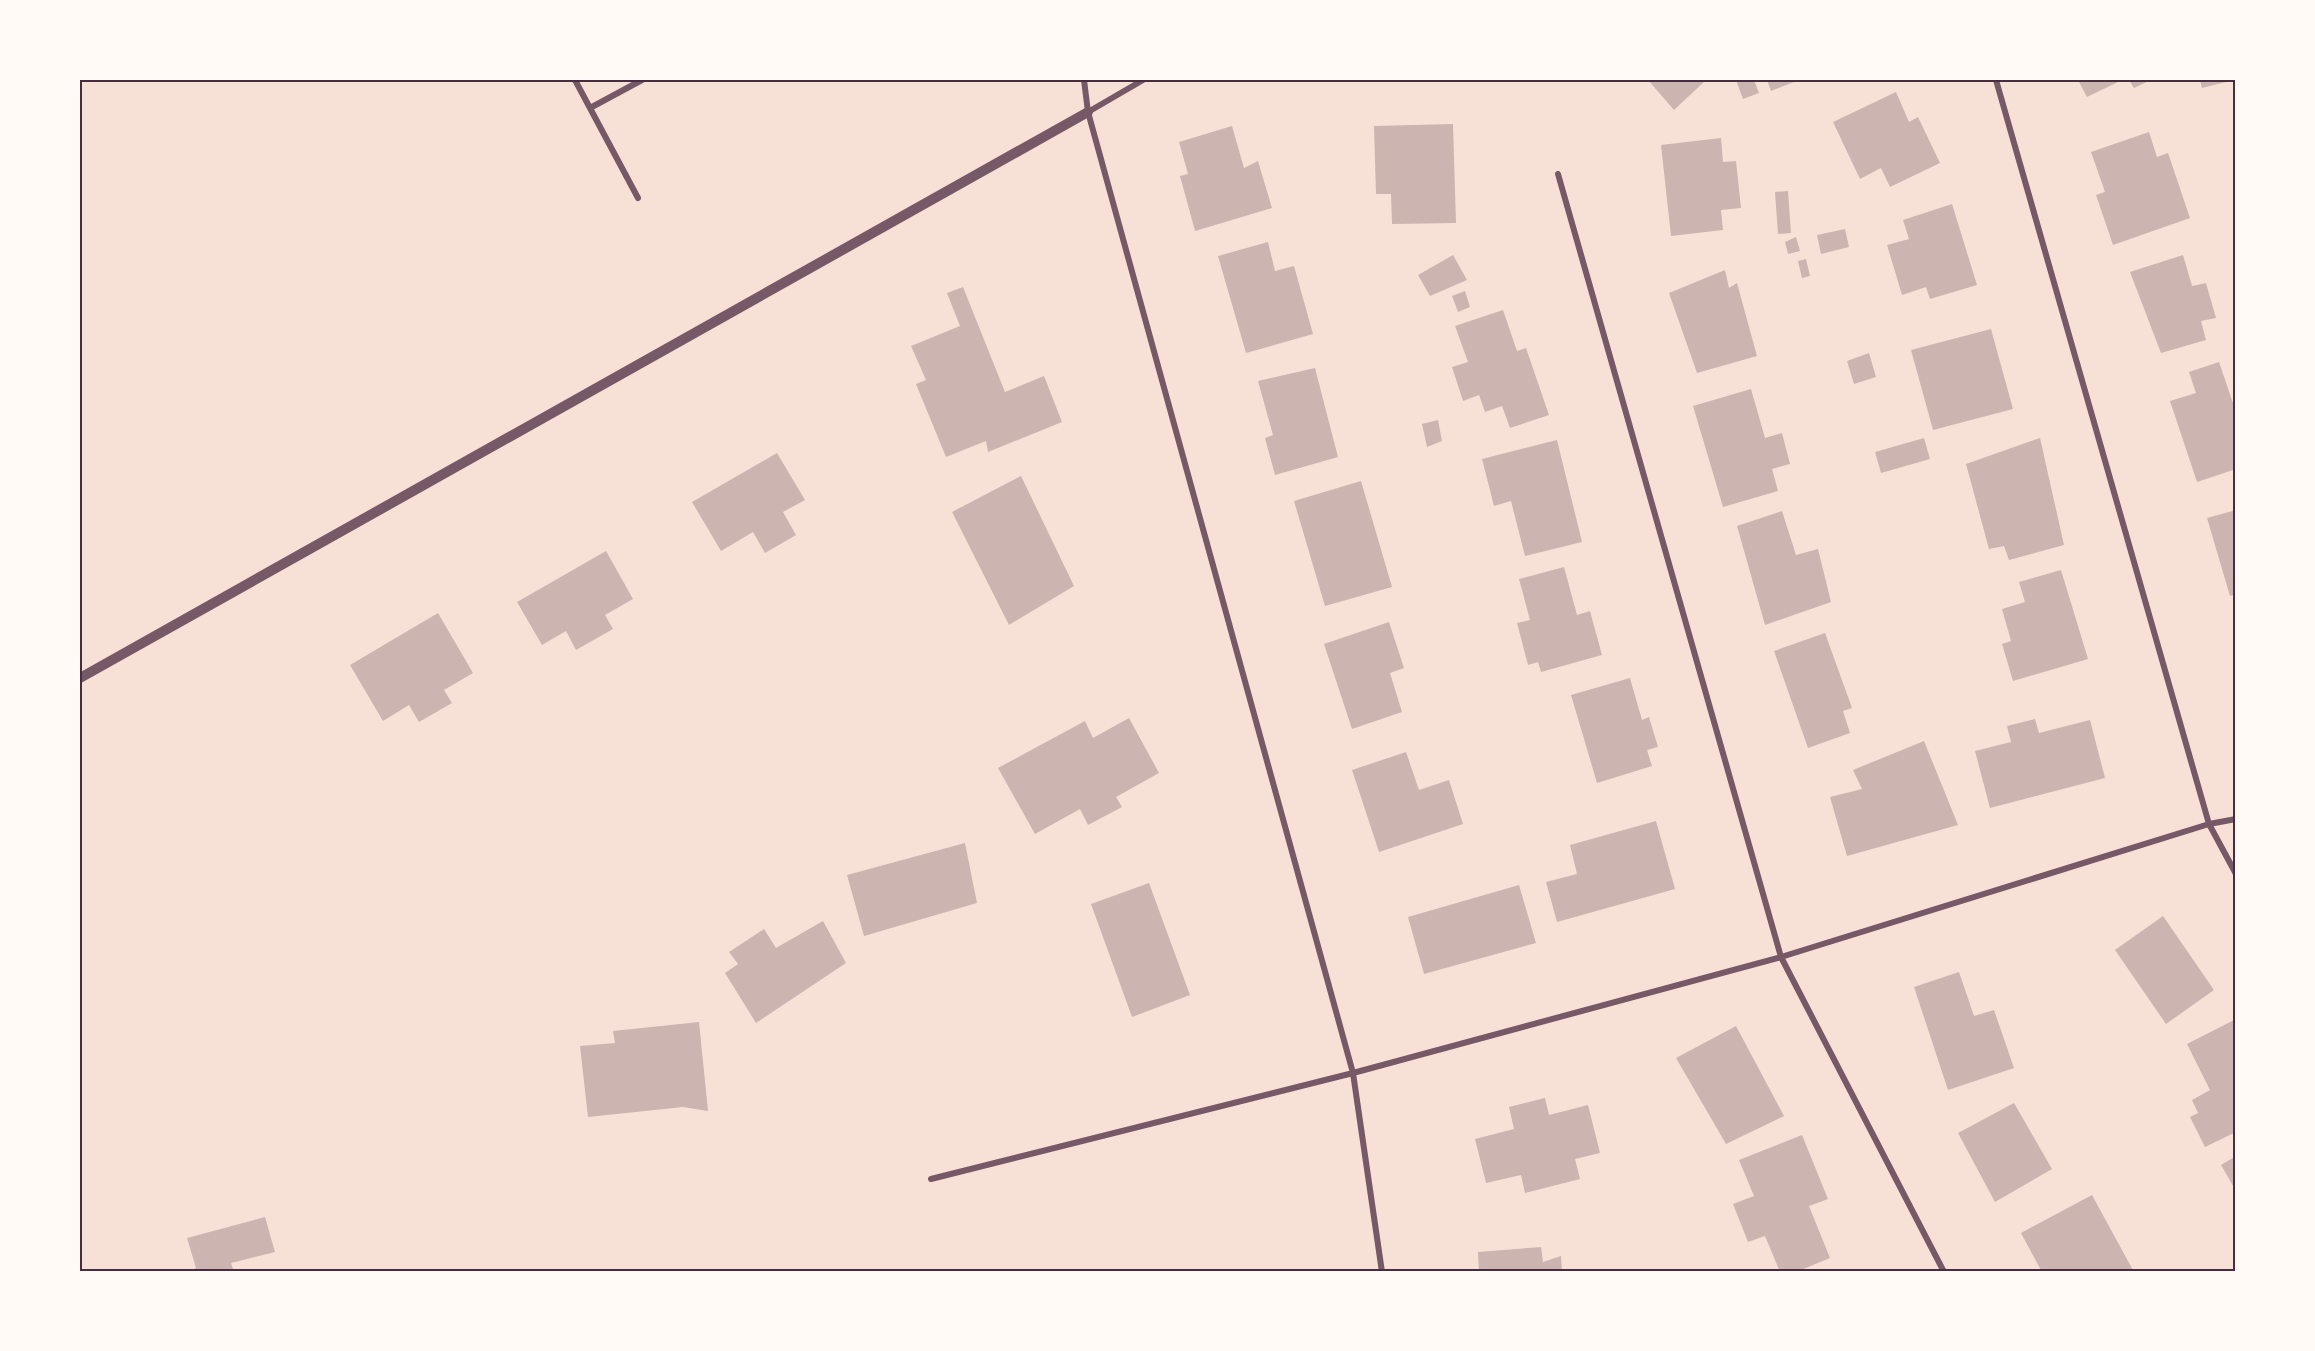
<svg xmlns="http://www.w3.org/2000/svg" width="2315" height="1351" viewBox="0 0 2315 1351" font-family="Overpass,sans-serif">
<rect width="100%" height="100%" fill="#f7e1d7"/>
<path fill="#ccb4b1" d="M1648 80H1706L1674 110Z
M1736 80H1754L1759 93 1743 99Z
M1767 80H1799L1771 91Z
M2078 80H2122L2087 97Z
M2129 80H2151L2134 88Z
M2200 80H2234L2202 88Z
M1896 92 1909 122 1918 117 1940 163 1890 187 1881 168 1860 179 1833 122Z
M1453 124 1456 223 1392 224 1391 194H1376L1374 126Z
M1232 126 1244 168 1258 161 1272 208 1195 231 1180 176 1188 174 1179 142Z
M2149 132 2157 157 2168 153 2190 218 2113 245 2096 195 2105 192 2091 152Z
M1721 138 1723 162 1736 161 1741 208 1721 210 1723 230 1671 236 1661 145Z
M1788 191 1791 233 1778 234 1775 192Z
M1952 204 1977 285 1930 299 1926 287 1902 295 1887 245 1909 239 1903 220Z
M1845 229 1849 247 1821 254 1817 235Z
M1796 237 1800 251 1788 254 1785 242Z
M1268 242 1275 271 1294 266 1313 334 1246 353 1218 256Z
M1453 255 1467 280 1430 296 1418 275Z
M2183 255 2192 286 2206 283 2216 318 2201 321 2206 340 2161 353 2130 272Z
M1806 259 1810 276 1802 278 1798 261Z
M1725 270 1729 288 1737 283 1757 356 1697 373 1669 293Z
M963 287 1005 392 1044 376 1062 422 988 452 986 441 946 457 916 384 926 380 911 346 960 326 947 293Z
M1465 291 1470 307 1458 312 1452 296Z
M1503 310 1517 351 1526 348 1549 415 1510 428 1502 406 1485 412 1479 395 1463 401 1452 367 1468 362 1455 326Z
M1991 329 2013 409 1933 430 1911 350Z
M1869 353 1876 377 1854 384 1847 361Z
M2219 362 2236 412V469L2197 482 2170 401 2196 393 2189 372Z
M1315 368 1338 457 1275 475 1265 438 1273 435 1258 381Z
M1751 389 1765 438 1782 433 1790 464 1772 469 1778 491 1723 507 1693 406Z
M1438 420 1442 441 1427 447 1422 424Z
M1924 438 1930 459 1881 473 1875 452Z
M2040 438 2064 545 2009 560 2004 546 1989 549 1966 464Z
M1557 440 1582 542 1525 556 1511 501 1494 506 1482 459Z
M777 453 805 500 783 512 796 535 765 553 753 532 721 551 692 502Z
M1021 476 1074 586 1009 625 952 512Z
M1361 481 1392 587 1325 606 1294 501Z
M2236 510V594L2230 596 2207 518Z
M1782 511 1796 555 1818 549 1831 602 1765 625 1737 526Z
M606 551 633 599 605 615 613 629 576 650 566 631 542 645 517 602Z
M1564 567 1577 615 1590 611 1602 655 1541 672 1538 662 1528 665 1517 623 1530 620 1519 579Z
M2061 570 2088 659 2013 681 2002 644 2011 641 2002 609 2025 602 2019 582Z
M438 613 473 673 444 690 452 703 419 722 409 705 383 721 350 665Z
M1389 622 1404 668 1390 673 1402 712 1352 729 1324 644Z
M1825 633 1852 708 1843 711 1850 733 1808 748 1774 651Z
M1630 678 1642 720 1649 717 1658 747 1647 750 1652 766 1597 783 1571 695Z
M1129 718 1159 773 1116 797 1122 807 1088 825 1080 809 1035 834 998 768 1085 721 1093 738Z
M2035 719 2039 733 2090 720 2105 778 1990 808 1975 751 2011 742 2007 726Z
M1924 741 1958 825 1847 856 1830 797 1862 789 1853 770Z
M1406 752 1419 790 1449 780 1463 824 1379 852 1352 770Z
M1656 821 1675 889 1557 922 1546 882 1577 874 1570 845Z
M965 843 977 903 864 936 847 875Z
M1149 883 1190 995 1132 1017 1091 904Z
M1519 885 1536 943 1424 974 1408 917Z
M2163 916 2214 990 2166 1024 2115 950Z
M823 921 846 963 756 1023 725 973 738 964 729 952 764 929 776 948Z
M1959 972 1974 1016 1994 1010 2014 1068 1948 1090 1914 987Z
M2236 1019V1132L2205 1147 2190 1117 2198 1113 2192 1100 2210 1090 2187 1044Z
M699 1022 708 1111 683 1107 588 1117 580 1046 615 1043 613 1031Z
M1736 1026 1784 1116 1726 1144 1676 1058Z
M1545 1098 1549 1115 1588 1105 1600 1153 1575 1159 1580 1179 1525 1193 1521 1175 1486 1183 1475 1139 1514 1129 1509 1107Z
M2014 1103 2052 1169 1995 1202 1958 1133Z
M1802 1135 1828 1199 1809 1206 1830 1258 1796 1272H1780L1765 1236 1748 1242 1733 1204 1754 1196 1739 1160Z
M2236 1156V1191L2221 1165Z
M2092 1195 2134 1272H2042L2021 1233Z
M265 1217 275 1252 231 1263 234 1272H186L196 1268 187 1238Z
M1541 1247 1543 1262 1561 1256 1562 1272H1479L1478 1252Z"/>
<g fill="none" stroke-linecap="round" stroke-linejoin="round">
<path stroke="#755966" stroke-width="6" d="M575 80 638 198
M1084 80 1088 112 1353 1073 1382 1272
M1996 80 2209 824 2236 874
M590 108 642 80
M1088 112 1143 80
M1558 174 1781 957 1944 1272
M931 1179 1353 1073 1781 957 2209 824 2236 819"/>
<path stroke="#755966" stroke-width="10" d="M80 678 1088 112"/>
</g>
<rect width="2315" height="1351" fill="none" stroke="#fffaf5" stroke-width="162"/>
<rect x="81" y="81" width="2153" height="1189" fill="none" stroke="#4a2c40" stroke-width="2"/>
</svg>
